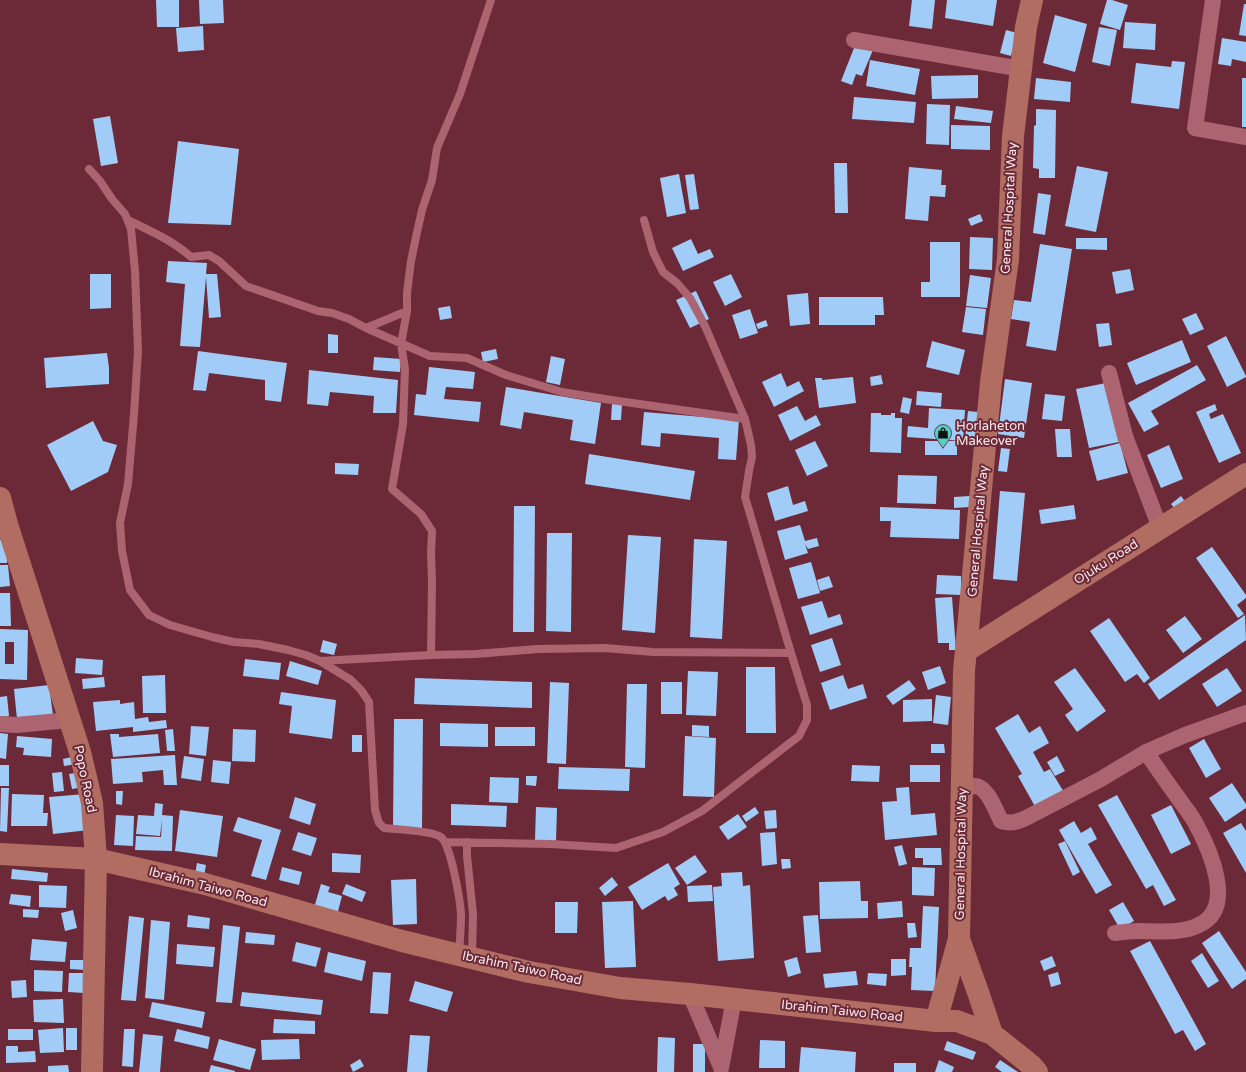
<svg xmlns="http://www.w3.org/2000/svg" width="1246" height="1072" viewBox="0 0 1246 1072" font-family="'Varela Round',sans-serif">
<rect width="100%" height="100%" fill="#6c2a39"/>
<path fill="#a1ccf7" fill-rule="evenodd" d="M156 0H179V27H157Z
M199 0H223L224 23 200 24Z
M912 0H935L932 29 909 26Z
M947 0H997L993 26 945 18Z
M1107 0H1112L1128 5 1120 30 1100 24Z
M1244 4H1246V36L1239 35Z
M1055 15 1087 24 1075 72 1043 63Z
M1125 22 1156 24 1155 50 1123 48Z
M203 26 204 50 178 52 176 28Z
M1099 27 1117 30 1110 66 1092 62Z
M1006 30 1017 33 1011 56 1000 53Z
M1222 38 1246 42V62L1232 59 1231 66 1218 64Z
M856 43 873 50 862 76 856 74 852 85 841 81Z
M870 60 920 69 915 95 866 86Z
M1172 61 1185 62 1179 109 1131 103 1136 63 1171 67Z
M978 75V98L932 99 931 76Z
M1036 78 1071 82 1070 102 1034 99Z
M1242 78H1246V127H1242Z
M854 97 916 102 914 123 852 119Z
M927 104 950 105 949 145 926 144Z
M956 106 993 111 991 123 954 119Z
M1036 109 1056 110 1055 178H1039V169L1033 168 1034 126 1036 125Z
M110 116 118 163 101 166 93 119Z
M951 125 990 126V150L951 149Z
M178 141 239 149 231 225 168 223Z
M834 163H847L848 213H835Z
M1077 166 1108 172 1096 232 1065 226Z
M909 167 942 170 941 185H946L945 197 930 196 928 221 905 219Z
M679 174 686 213 667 217 660 178Z
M694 174 699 209 690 210 685 175Z
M1038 193 1051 195 1045 235 1033 233Z
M980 214 983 221 971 226 968 219Z
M970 237 993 238 992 270 969 269Z
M1076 238H1107V250L1076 249Z
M691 239 698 254 710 249 714 257 683 271 672 248Z
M930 242H960V297H921V282H930Z
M1040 244 1072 249 1056 351 1026 346 1030 322 1011 319 1014 300 1031 302Z
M168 261 207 263 206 274H217L221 317 209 318 206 277 200 347 180 346 185 284 166 282Z
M1130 269 1134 290 1116 294 1112 272Z
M90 274H111V308L90 309Z
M731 274 742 297 725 306 713 282Z
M970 275 991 278 987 308 966 306Z
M696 291 709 319 690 328 676 300Z
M808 293 810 324 790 326 787 295Z
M819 297H883L884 315H875V325H819Z
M450 306 452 318 440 320 438 308Z
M966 307 986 309 983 335 962 332Z
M750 309 758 333 740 339 732 315Z
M1196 313 1204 329 1190 335 1182 319Z
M766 320 768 326 758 329 756 324Z
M1109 323 1112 345 1099 347 1096 324Z
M328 334 338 335V353H328Z
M1226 336 1246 376V377L1227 387 1207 346Z
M1182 340 1191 362 1136 385 1127 363Z
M932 341 965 350 959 375 926 367Z
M496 349 498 359 483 362 481 352Z
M198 351 287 363 281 402 265 400V380L209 373 206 391 193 390Z
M107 353 109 368V384L46 388 44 358Z
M551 356 565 359 560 385 546 382Z
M374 357 401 359 400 372 373 370Z
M1197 365 1206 380 1151 411 1159 424 1144 432 1128 403Z
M429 367 475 372 473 389 446 387 444 399 481 402 479 422 414 415 416 394 426 395Z
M309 370 398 380 396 413H373L374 396 330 392 328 406 307 404Z
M781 373 787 387 799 381 804 391 774 407 762 382Z
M881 375 883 384 871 386 870 377Z
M853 377 856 403 819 408 815 378H822V380Z
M1005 379 1032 383 1024 438 998 434Z
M1106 383 1119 442 1089 448 1076 389Z
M506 387 601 403 595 444 570 440 573 420 524 412 521 429 500 425Z
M917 391 942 393 941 407 916 405Z
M1045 394 1065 396 1062 421 1042 419Z
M903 397 912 399 909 414 900 412Z
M612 404H622L621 420H611Z
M1215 404 1217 410 1209 414 1211 419 1223 414 1241 453 1219 463 1196 412Z
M797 406 805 421 816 415 821 425 790 441 778 415Z
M929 408 965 410 963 441 907 437 908 426 928 428Z
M968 411 978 412 976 440 965 439Z
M644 412 739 420 736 460 718 459 719 438 661 433 660 447 641 445Z
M871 413H881V415H891V413H895V418H902L901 453 870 452Z
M93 421 103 441 117 445 108 472 71 491 47 445Z
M1055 429H1070L1072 457H1057Z
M815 441 828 466 807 476 795 450Z
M925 441H957V455H925Z
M1120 443 1128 473 1097 481 1089 451Z
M1169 445 1183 479 1161 488 1147 455Z
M1001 448 1010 449 1007 472 998 471Z
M589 454 695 471 690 500 585 484Z
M335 463 359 464 358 475 335 474Z
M898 475 937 476 936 504 897 503Z
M788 486 793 505 805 501 808 511 775 521 767 493Z
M1000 491 1025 493 1017 581 993 579Z
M970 496V507L954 508V497Z
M1181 496 1186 503 1176 510 1171 504Z
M1074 505 1076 519 1041 524 1039 510Z
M514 506H535L534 632H513Z
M880 507 960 510 959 539 890 537 891 521H880Z
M800 525 805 541 817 538 819 546 808 549 805 544 808 553 785 560 777 531Z
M547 533H572L571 632 546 631Z
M628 535 661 537 655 633 622 630Z
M7 539V563H0V540Z
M694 539 727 541 722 639 690 637Z
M1212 547 1246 595V598L1237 605 1244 614 1238 618 1196 558Z
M811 562 820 593 798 599 789 568Z
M0 565H8L10 586 0 587Z
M937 575 961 576V595L936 594Z
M829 576 833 587 820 591 817 580Z
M0 593H10L11 626H0Z
M952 597 956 650H949V643H938L935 598Z
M822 601 828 618 840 614 843 624 810 635 801 607Z
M1245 615 1246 640 1159 700 1148 684Z
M1185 616 1202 639 1183 653 1166 630Z
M1109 618 1150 678 1144 683 1137 674 1125 682 1090 631Z
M0 629 28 630 27 680 0 679ZM5 642H14V664H5Z
M832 638 841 665 820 672 811 645Z
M323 640 337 644 334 655 320 652Z
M76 658 103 660 102 675 75 673Z
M245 659 281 663 279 680 243 676Z
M290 661 322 671 318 685 286 676Z
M940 666 946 683 928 690 922 672Z
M746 667H775L776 733H746Z
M1075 668 1106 711 1077 732 1065 715 1073 709 1054 682Z
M1227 668 1242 691 1217 707 1202 684Z
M688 671 718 672 716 716 686 715Z
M165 675 166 713H143L142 676Z
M843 675 848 689 863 684 867 698 830 710 821 683Z
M104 677 105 687 83 689 82 679Z
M415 678 532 682V708L414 704Z
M909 680 916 689 893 705 886 696Z
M550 682 569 683 566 764 547 763Z
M661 682H682V714H661Z
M627 684H647L645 768 625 767Z
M49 685 53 715 17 719 14 689Z
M281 692 336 700 332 739 289 733 292 706 279 704Z
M936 695 951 697 948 725 933 723Z
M7 696 9 716 0 717V697Z
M932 699V721L903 722V700Z
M120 700V704L134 702 135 719 148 717 149 722 166 720 167 728 133 732V727L96 731 93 702Z
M1018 714 1029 733 1040 726 1049 743 1033 752 1044 772 1050 769 1065 794 1037 810 1018 776 1022 774 995 728Z
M394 719H423L422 829H393Z
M440 723 488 724V747L440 746Z
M692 725 709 726V737L692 736Z
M191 726 209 727 206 756 189 754Z
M495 727H535V746H495Z
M173 729 175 751H167L165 730Z
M233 729 256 730 255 762 232 761Z
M0 733 8 734 6 759 0 758Z
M110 734H119V737L158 734 160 753 113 757Z
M352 735H362V752H352Z
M17 736 52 739 51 757 23 755 24 748 16 747Z
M685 736 716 738 714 797 683 796Z
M1204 739 1221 769 1206 778 1189 748Z
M931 744H944L945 753H931Z
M175 755 177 785H164L163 770 142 772 143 782 113 784 111 759Z
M76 756 77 764 64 766 63 759Z
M184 756 204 759 201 781 181 778Z
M1057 756 1065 771 1055 776 1047 762Z
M213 760 231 762 229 784 211 782Z
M0 765H9V786H0Z
M852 765 880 766 879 782 851 781Z
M910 765H940V782H910Z
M559 767 630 769 629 791 558 789Z
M62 772 64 791 54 792 52 773Z
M81 772 84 787 72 789 69 774Z
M526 776H537L536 786 526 785Z
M490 777 519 778 518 803 489 802Z
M1232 783 1246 804V808L1225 822 1209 798Z
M909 787 911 815 935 813 937 835 885 840 882 802 897 801 896 788Z
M1 788H9L7 832 0 831Z
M116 791H123L122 805 116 804Z
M12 794 44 795 43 813H48L47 826H11Z
M85 794 89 830 53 834 49 797Z
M1117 795 1176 900 1164 906 1153 885 1146 889 1098 805Z
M295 797 316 804 310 825 289 818Z
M155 803 163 804 162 815 173 816 172 851 135 850 136 836 161 837 162 819 160 836 136 834 138 815 154 816Z
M451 804 507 806 506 827 451 825Z
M1171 805 1191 844 1171 854 1151 815Z
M536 807 557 808 556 841 535 840Z
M755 807 759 813 746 822 742 816Z
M180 810 223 816 217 857 175 851Z
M776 810 777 828 766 829 764 811Z
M738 814 747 827 728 840 719 827Z
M116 815 134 816 133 846 114 845Z
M238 817 281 830 266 880 251 876 262 840 233 831Z
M1074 821 1081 833 1091 827 1097 839 1088 844 1112 885 1096 894 1059 830Z
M1241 823 1246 831V873L1223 833Z
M298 832 317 838 311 856 292 850Z
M775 832 777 864 762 866 760 833Z
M1065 841 1080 872 1073 876 1058 844Z
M902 845 907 864 899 866 894 847Z
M915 848H941L942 865H923V858H915Z
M332 853 361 855 360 873 332 872Z
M695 855 707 872 687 885 675 868Z
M781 859H790L791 868 782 869Z
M197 863 206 865 204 876 195 874Z
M668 863 680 884 674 888 678 895 668 901 665 896 642 910 628 887Z
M282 867 302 872 299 885 279 880Z
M912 867 935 868 934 896 912 895Z
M12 869 48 873 47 882 11 879Z
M742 872 743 886 750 885 754 958 718 961 713 887 722 886 721 873Z
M612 877 618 885 605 896 599 888Z
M416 879 417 924 393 925 391 880Z
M860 881 861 901H868V918L820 919 819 882Z
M321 884 330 887 328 892 342 896 337 915 314 908Z
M346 884 366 892 362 902 342 894Z
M39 885 67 886 66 908 39 907Z
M712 885 713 901 688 902 687 886Z
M11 894 31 896 30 907 9 904Z
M633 901 636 967 605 968 602 902Z
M902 901 903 917 878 919 877 903Z
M555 902H578L577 933H555Z
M1123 902 1134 921 1120 929 1109 910Z
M923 906 939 907 935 991 911 990 912 967H909L910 948H921Z
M23 909 39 910 38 918 23 917Z
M73 910 77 928 65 931 61 913Z
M188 915 210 918 209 929 187 927Z
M818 915 821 952 806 953 803 916Z
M129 916 144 918 136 1001 121 1000Z
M151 920 170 922 164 1000 145 998Z
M907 923H915L917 937 908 938Z
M223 925 240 927 232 1003 216 1002Z
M1219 931 1246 972V979L1232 989 1202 943Z
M246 932 275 935 274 945 245 943Z
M32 939 67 942 65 962 30 960Z
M1150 941 1206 1044 1195 1051 1183 1030 1175 1034 1130 951Z
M296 942 321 948 316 967 292 961Z
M177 944 215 947 213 967 176 964Z
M328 952 366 961 362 981 324 972Z
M1202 953 1219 981 1208 988 1191 961Z
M1052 956 1056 966 1044 971 1040 961Z
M797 957 801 973 788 977 784 961Z
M891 959H906V975L891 976Z
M70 960H86V970L70 969Z
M34 970 63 971 62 992 34 991Z
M856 971 858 985 825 988 823 974Z
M373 972 391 973 388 1014 370 1013Z
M1058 972 1061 984 1051 987 1048 975Z
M69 973H85L84 993 68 992Z
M868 973 887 974 886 986 867 984Z
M26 980 27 997 12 998 11 981Z
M415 981 453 992 447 1012 409 1001Z
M242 992 323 1000 321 1015 240 1006Z
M63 999 64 1023 34 1022 33 1000Z
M152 1002 205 1012 202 1028 149 1017Z
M274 1019 315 1021V1034L273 1033Z
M63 1028 64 1052 40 1053 38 1030Z
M66 1028H77V1050H66Z
M8 1029H33V1040H8Z
M124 1029H135L133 1067 122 1066Z
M177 1029 210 1037 208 1049 174 1041Z
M143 1034 163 1036 160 1072H139Z
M410 1035 430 1036 427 1072H407Z
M658 1037 675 1038 674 1072H657Z
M219 1039 256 1049 250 1070 213 1060Z
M299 1039 300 1059 262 1060 261 1040Z
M760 1040 785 1041V1068H759Z
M947 1041 976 1052 973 1060 944 1050Z
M693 1044H705V1072H693Z
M6 1046H18V1052L35 1051 36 1062 6 1063Z
M801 1047 856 1052 855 1072H799Z
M360 1059 364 1066 353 1072 350 1065Z
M939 1060 954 1067 952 1072H935Z
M1000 1060 1018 1072H1002L995 1067Z
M894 1063H916V1072H894Z
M68 1065 69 1072H48V1066Z
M211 1065 235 1071V1072H209Z"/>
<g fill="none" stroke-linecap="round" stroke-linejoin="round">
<path stroke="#ad6471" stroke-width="8" d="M89 169 100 181 112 199 125 214 131 229 135 271 138 351 134 414 128 484 120 523 122 551 130 590 149 615 170 625 212 637 234 642 259 644 288 650 306 655 320 661 351 680 361 690 369 702 375 810 379 823 384 828C396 829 434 831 441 837 451 846 460 899 461 914 461 927 460 940 459 953
M128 220C150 231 172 240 191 257L209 255 219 261 246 286 318 311 332 313 349 319 366 328 407 311
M366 328 430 356 467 358 506 375 562 392 611 400 745 419
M431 655 432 582 431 553 432 531 421 514 392 489 403 424 405 369 401 344 407 311V293L411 261 416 237 422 210 432 180 437 148 460 94 491 0
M320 661 431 655 475 654 538 649 605 648 653 652 791 653
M445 842 551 844 616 848 663 832 702 811 799 736 807 720V705L791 653 745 497 749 471 752 457 751 445 745 419 705 326 690 298 677 283 663 272 653 252 644 220
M467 842V856L473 914 472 957"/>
<path stroke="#ad6471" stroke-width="16" d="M1213 0 1195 128 1246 137
M854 40 1022 69
M1109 373 1125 436 1160 528
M0 724 16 725 70 720
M962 791C965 790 970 787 974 786 987 785 996 811 1001 821 1011 824 1017 822 1026 818L1101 779 1146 752 1185 735 1246 713
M1115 933C1123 932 1131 931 1139 931 1160 931 1180 934 1199 925 1236 908 1210 850 1196 824 1192 816 1185 808 1179 799 1168 784 1157 768 1146 752
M690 994 721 1067
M721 1068 734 999"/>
<path stroke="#b16d61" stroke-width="22" d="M0 498 7 524 80 752 92 803 96 859 92 1072
M966 651 1246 474
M0 854 96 859 205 884 402 941 529 972 620 988 690 994 936 1021H957L992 1034 1031 1065 1037 1072
M936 1021 959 939
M992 1034 979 995 959 939 964 671 991 382 1008 259 1013 136 1026 27 1032 0"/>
</g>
<defs>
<g id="shop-pin" transform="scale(0.9)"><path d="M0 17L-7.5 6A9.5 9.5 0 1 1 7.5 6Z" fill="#55cec5" stroke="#6c2a39"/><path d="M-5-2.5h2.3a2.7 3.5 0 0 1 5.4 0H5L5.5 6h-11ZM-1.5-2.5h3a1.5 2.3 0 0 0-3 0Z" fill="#111"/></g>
</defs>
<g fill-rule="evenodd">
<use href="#shop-pin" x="943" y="433"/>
</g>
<g text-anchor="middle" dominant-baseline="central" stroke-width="4" stroke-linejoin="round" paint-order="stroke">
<g font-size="13" fill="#f9e8ea" stroke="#6c2a39">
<text transform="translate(1009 208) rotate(-87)">General Hospital Way</text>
<text transform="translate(978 531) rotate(-85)">General Hospital Way</text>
<text transform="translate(1106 562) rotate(-32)">Ojuku Road</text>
<text transform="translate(85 779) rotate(78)">Popo Road</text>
<text transform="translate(961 854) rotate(-89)">General Hospital Way</text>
<text transform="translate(208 887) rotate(15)">Ibrahim Taiwo Road</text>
<text transform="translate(522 968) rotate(12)">Ibrahim Taiwo Road</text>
<text transform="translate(842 1011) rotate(6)">Ibrahim Taiwo Road</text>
</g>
<g font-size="13" fill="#f9e8ea" stroke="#6c2a39" text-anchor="start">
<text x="956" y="426">Horlaheton<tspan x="956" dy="15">Makeover</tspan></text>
</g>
</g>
</svg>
